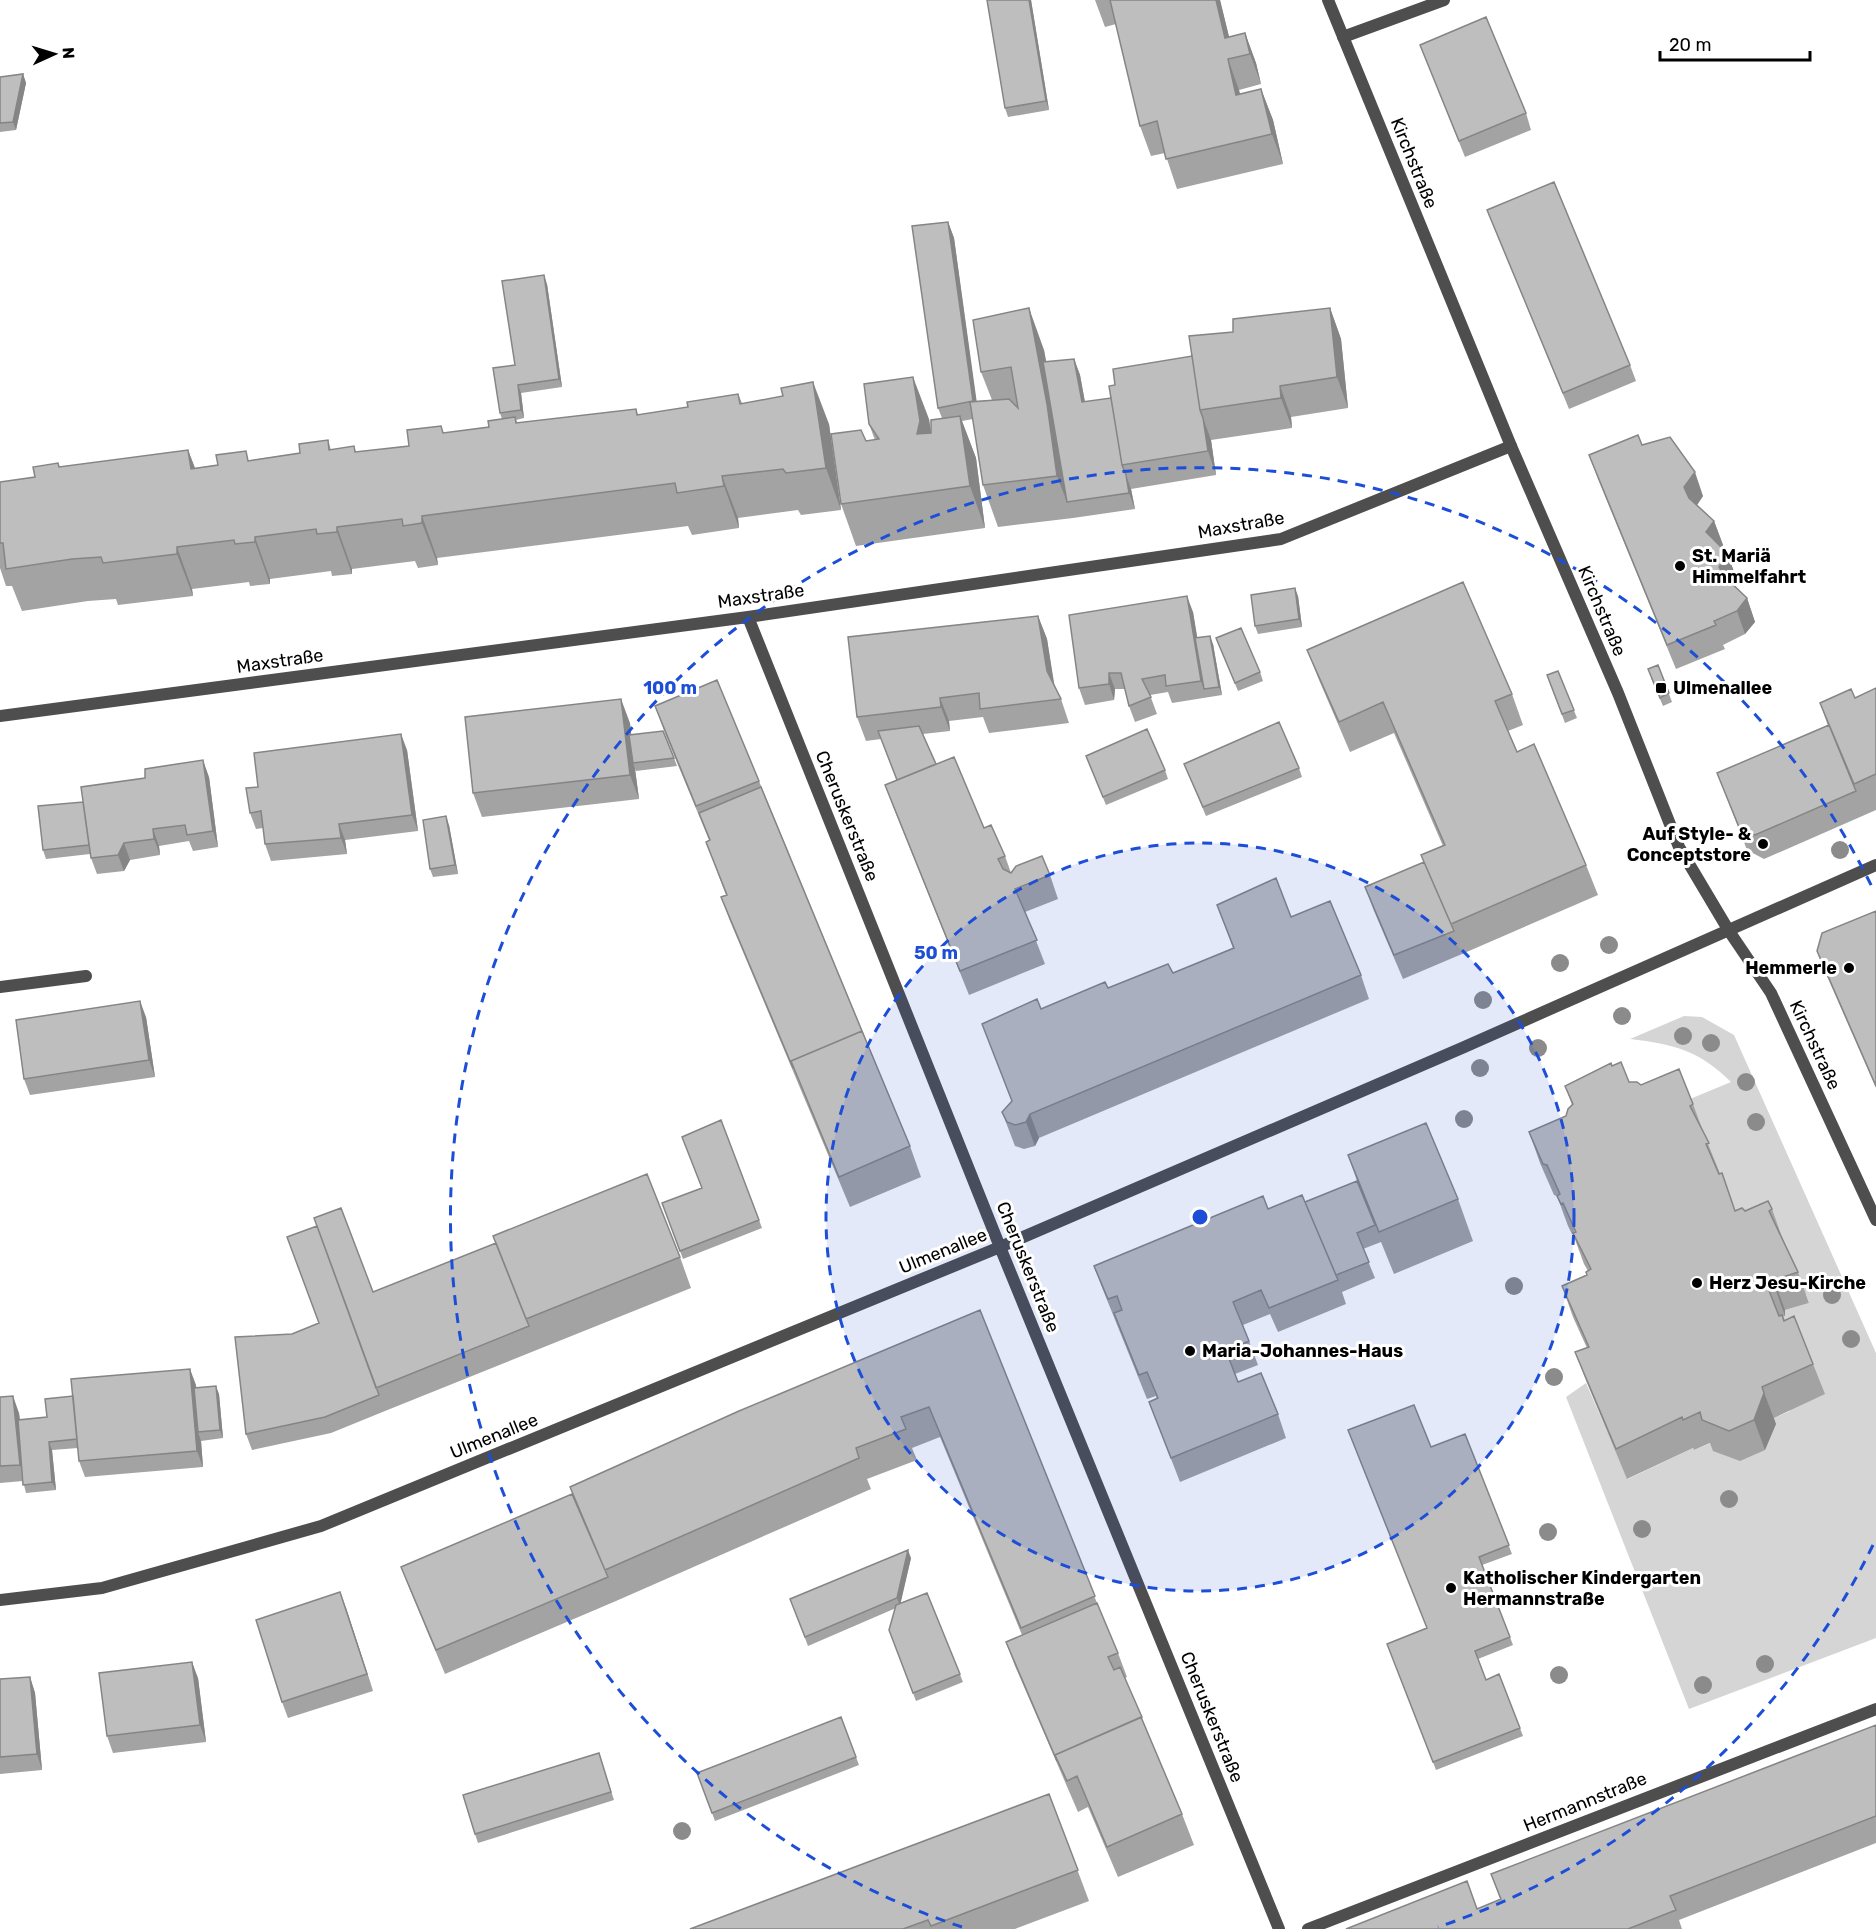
<svg xmlns="http://www.w3.org/2000/svg" width="1876" height="1929" viewBox="0 0 1876 1929" font-family="Rubik,sans-serif">
<rect width="100%" height="100%" fill="#fff"/>
<path fill="#d5d5d5" d="M1684 1016 1702 1017 1734 1035 1876 1353V1638L1689 1709 1566 1397 1586 1383 1628 1479 1693 1448 1694 1450 1711 1443 1765 1450 1776 1424 1774 1418 1790 1411 1779 1319 1785 1316V1310L1809 1303 1806 1294H1803L1736 1212 1733 1204 1730 1205 1690 1099 1731 1082C1700 1051 1674 1044 1630 1039Z"/>
<g fill="none" stroke-linecap="round" stroke-linejoin="round">
<path stroke="#4e4e4e" stroke-width="12" d="M0 987 86 976"/>
<path stroke="#4e4e4e" stroke-width="12" d="M1343 37 1444 0
M748 617 1000 1247 1279 1929
M0 716 748 617 1281 539 1511 446
M0 1600 102 1588 321 1526 1000 1247 1462 1048 1876 865
M1308 1929 1876 1709"/>
<path stroke="#4e4e4e" stroke-width="12" d="M1328 0 1511 446 1618 693 1679 847 1729 931 1771 993 1876 1220"/>
</g>
<g fill="#8b8b8b">
<circle cx="1840" cy="850" r="9"/>
<circle cx="1609" cy="945" r="9"/>
<circle cx="1560" cy="963" r="9"/>
<circle cx="1483" cy="1000" r="9"/>
<circle cx="1622" cy="1016" r="9"/>
<circle cx="1683" cy="1036" r="9"/>
<circle cx="1711" cy="1043" r="9"/>
<circle cx="1538" cy="1048" r="9"/>
<circle cx="1480" cy="1068" r="9"/>
<circle cx="1746" cy="1082" r="9"/>
<circle cx="1464" cy="1119" r="9"/>
<circle cx="1756" cy="1122" r="9"/>
<circle cx="1514" cy="1286" r="9"/>
<circle cx="1832" cy="1295" r="9"/>
<circle cx="1851" cy="1339" r="9"/>
<circle cx="1554" cy="1377" r="9"/>
<circle cx="1729" cy="1499" r="9"/>
<circle cx="1642" cy="1529" r="9"/>
<circle cx="1548" cy="1532" r="9"/>
<circle cx="1765" cy="1664" r="9"/>
<circle cx="1559" cy="1675" r="9"/>
<circle cx="1703" cy="1685" r="9"/>
<circle cx="682" cy="1831" r="9"/>
</g>
<path fill="#a3a3a3" d="M987 0H1031L1049 110 1008 117 1005 108Z
M1095 0H1220L1229 37 1245 33 1256 63 1261 84 1239 90 1240 94 1261 89 1273 120 1283 164 1177 189 1165 153 1151 156 1140 126 1116 24 1105 27Z
M1420 45 1526 113 1531 130 1465 157Z
M23 74 26 83 16 130 0 132V77Z
M1487 210 1630 365 1636 381 1569 409Z
M948 222 954 238 976 401 992 400 981 372 1044 350 1046 362 1074 359 1080 375 1085 402 1111 398 1115 385 1192 356 1233 332 1330 308 1341 339 1348 408 1291 417 1292 428 1211 440 1216 475 1131 489 1135 509 1073 518 998 527 983 485 973 419 962 421 976 458 985 528 856 546 841 504 866 441 875 440 869 424 929 419 931 433 942 418 938 408Z
M547 284 562 387 521 393 524 418 516 420 518 423 636 409 638 415 688 407 738 394 742 403 829 424 841 510 801 515 798 510 738 518 739 528 692 535 688 526 437 558 438 565 418 568 415 561 352 569V574L332 576 331 571 270 579V584L250 586 249 582 192 589 193 596 118 605 116 599 88 601 22 611 12 586H6L0 568V482L35 477 60 467 188 450 195 468 300 453 328 440 331 450 354 446 356 452 409 446 444 433 489 427 502 419 500 413 515 365Z
M1642 445 1703 496 1697 505 1714 521 1723 545 1721 547 1727 553 1736 577 1732 584 1747 598 1755 622 1745 634 1723 645 1725 649 1676 669 1598 479 1589 455Z
M1298 596 1302 627 1258 634 1255 626Z
M1193 612 1197 638 1213 644 1222 695 1172 703 1168 692 1150 695 1157 714 1135 722 1129 706 1125 689H1115L1114 700 1085 705 1079 688Z
M1038 616 1047 639 1054 686 1061 699 1069 723 989 733 983 717 949 721 950 731 923 734 936 764 1005 856 1011 873 1050 875 1058 899 1025 912 1045 964 969 995 894 809 885 785 897 780 881 739 866 741 857 717Z
M1216 638 1260 672 1263 681 1238 691Z
M1307 650 1512 694 1523 725 1508 731 1517 752 1586 865 1598 895 1462 954 1403 979 1374 911 1365 887 1424 862 1443 846 1394 733 1350 752 1319 680Z
M1658 665 1672 702 1663 706 1651 678Z
M1558 671 1577 718 1565 723 1547 675Z
M1876 688V810L1764 859 1747 850 1717 773 1828 726 1820 703 1855 698Z
M655 706 759 781 910 1146 921 1177 850 1207 730 921 721 897 726 895 706 842 709 840 666 736Z
M630 723 631 734 674 758 677 766 636 771 635 769 639 799 482 817 473 793Z
M407 750 418 831 345 840 347 854 271 861 265 844 263 828 256 829 250 813 258 787Z
M1089 764 1165 770 1168 779 1106 805Z
M1184 764 1299 768 1302 777 1206 816Z
M209 777 218 847 193 851 189 841 159 846 160 855 130 860 124 871 97 874 91 858 90 854 46 859 43 850 83 802Z
M449 825 458 874 433 877 430 869Z
M1217 905 1291 917 1361 975 1369 999 1039 1138 1035 1146 1024 1149 1015 1146 1002 1112 1012 1102 1041 1009 1108 988 1173 973 1233 948Z
M1876 911V1088L1823 967 1817 951Z
M146 1017 155 1077 30 1095 24 1079Z
M1612 1066 1629 1082 1641 1085 1693 1104 1704 1134 1735 1211 1772 1209 1783 1240 1798 1272 1809 1303 1785 1310V1316L1783 1317 1813 1364 1825 1394 1774 1418 1776 1424 1765 1450 1740 1461 1713 1451 1710 1443 1694 1450 1693 1448 1627 1479 1587 1383 1575 1352 1587 1348 1573 1317 1562 1286 1587 1275 1588 1271 1584 1264 1573 1234H1572L1568 1226 1557 1196 1554 1195 1540 1163 1529 1132 1566 1116 1572 1105 1565 1086Z
M721 1120 762 1228 683 1259 662 1203 702 1188Z
M1348 1155 1458 1199 1473 1241 1394 1274 1381 1242 1363 1249 1375 1278 1342 1292 1346 1304 1278 1332 1270 1314 1243 1325 1258 1365 1235 1374 1238 1382 1278 1414 1286 1438 1180 1482 1149 1402 1157 1399 1156 1396 1147 1399 1103 1290 1094 1266 1268 1209 1305 1202 1357 1181Z
M680 1257 691 1288 385 1411 381 1401 385 1411 331 1433 252 1450 246 1434 292 1334 319 1323 373 1292Z
M980 1310 1097 1603 1118 1653 1127 1677 1125 1678 1182 1814 1194 1845 1118 1877 1088 1807 1078 1812 1015 1666 1006 1642 1022 1635 940 1437 912 1448 917 1460 867 1479 871 1489 616 1601 445 1674 410 1590 401 1567 572 1494Z
M196 1385V1387L219 1394 223 1438 201 1441 203 1467 85 1477 79 1461 78 1448 52 1450 56 1490 26 1493 23 1481 0 1483V1397L19 1413 20 1420 47 1417Z
M1465 1434 1512 1554 1482 1565 1513 1645 1478 1659 1486 1680 1499 1674 1523 1736 1436 1770 1387 1644 1426 1628 1431 1447Z
M911 1558 900 1603 927 1593 963 1682 916 1701 889 1630 896 1608 808 1646 790 1599Z
M346 1608 373 1691 288 1718 282 1702Z
M30 1677 35 1693 42 1770 0 1774V1679Z
M198 1678 206 1742 113 1753 107 1736Z
M841 1717 859 1765 715 1821 697 1773Z
M1876 1725V1843L1679 1920 1682 1929H1346L1477 1909 1500 1899 1491 1874Z
M599 1753 614 1800 478 1843 475 1834Z
M1049 1794 1089 1901 1015 1929H690Z"/>
<path fill="#858585" d="M1029 0H1031L1049 110 1046 101Z
M1216 0H1220L1234 57 1225 38Z
M1245 33 1256 63 1261 84 1250 54Z
M1228 59 1239 90 1247 126 1236 95Z
M23 74 26 83 16 130 13 122Z
M1261 89 1273 120 1283 164 1272 134Z
M948 222 954 238 979 418 973 402Z
M544 275 547 284 562 387 559 379Z
M1029 308 1044 350 1062 446 1067 502 1057 476Z
M1330 308 1341 339 1348 408 1337 377Z
M1074 359 1080 375 1088 419 1082 402Z
M913 377 929 419 935 463 917 434Z
M813 382 829 424 841 510 826 468Z
M518 385 521 393 524 418 521 410Z
M1280 386 1291 417 1292 428 1281 398Z
M960 416 976 458 985 528 970 486Z
M1203 418 1211 440 1216 475 1208 451Z
M188 450 204 492 191 469Z
M1695 472 1703 496 1693 511 1684 487Z
M1126 475 1131 489 1135 509 1129 493Z
M722 476 738 518 739 528 724 486Z
M422 516 437 558 438 565 422 523Z
M1714 521 1723 545 1715 556 1706 532Z
M337 527 352 569V574L337 532Z
M255 537 270 579V584L255 542Z
M177 547 192 589 193 596 177 554Z
M1727 553 1736 577 1727 591 1719 567Z
M1295 588 1298 596 1302 627 1299 619Z
M1187 596 1193 612 1206 689H1204L1201 681Z
M1747 598 1755 622 1745 634 1737 611Z
M1038 616 1047 639 1056 695 1047 671Z
M1210 636 1213 644 1222 695 1219 687Z
M1109 673 1115 689 1114 700 1109 684Z
M940 698 949 721 950 731 941 707Z
M621 699 630 723 634 762 633 763 635 769 639 799 630 775Z
M401 734 407 750 418 831 412 815Z
M203 760 209 777 218 847 213 831Z
M446 816 449 825 458 874 455 865Z
M339 824 345 840 347 854 341 838Z
M153 829 159 846 160 855 154 839Z
M124 843 130 860 124 871 118 855Z
M140 1001 146 1017 155 1077 149 1060Z
M1030 1114 1039 1138 1035 1146 1026 1122Z
M1774 1280 1785 1310V1316L1774 1285Z
M190 1369 196 1385 200 1432H198L201 1441 203 1467 197 1451Z
M216 1386 219 1394 223 1438 220 1430Z
M1762 1387 1776 1424 1765 1450 1754 1420Z
M13 1396 19 1413 26 1481 20 1465Z
M49 1442 52 1450 56 1490 52 1482Z
M908 1550 911 1558 900 1606 897 1598Z
M340 1592 346 1608 373 1691 367 1674Z
M192 1662 198 1678 206 1742 200 1725Z
M30 1677 35 1693 42 1770 37 1754Z"/>
<path fill="#bebebe" stroke="#858585" stroke-width="1.5" d="M987 0H1029L1046 101 1005 108Z
M1110 0H1216L1225 38 1245 33 1250 54 1228 59 1236 95 1261 89 1272 134 1166 159 1157 121 1140 126Z
M1486 17 1526 113 1459 141 1420 45Z
M23 74 13 122 0 123V77Z
M1554 182 1630 365 1563 393 1487 210Z
M948 222 973 401 938 408 912 226Z
M544 275 559 379 518 385 521 410 500 413 493 368 515 365 502 281Z
M1029 308 1047 404 1057 476 983 485 970 402 1009 399 1018 408 1011 367 981 372 973 320Z
M1330 308 1337 377 1280 386 1281 398 1200 410 1189 336 1233 332V319Z
M1192 356 1200 410 1203 418 1208 451 1122 465 1109 386 1115 385 1113 369Z
M1074 359 1082 402 1111 398 1122 465 1126 475 1129 493 1067 502 1043 362Z
M913 377 920 421 917 434 931 433V420L960 416 970 486 841 504 831 434 861 430 866 441 879 439 869 424 864 384Z
M813 382 826 468 786 473 783 469 722 476 724 486 677 493 675 483 422 516V523L403 526 402 519 337 527V532L317 534 316 529 255 537V542L235 544 234 540 177 547V554L103 563 101 557 72 559 6 569 3 543H0V482L35 477 33 467 58 463 59 467 188 450 191 469 218 465 216 455 246 451 248 461 300 453 299 444 328 440 329 450 354 446 355 452 409 446 407 430 441 426 443 433 489 427 488 421 515 417 516 423 636 409 637 415 688 407 687 402 738 394 740 404 783 396 781 388Z
M1638 435 1642 445 1670 437 1695 472 1684 487 1689 498 1714 521 1706 532 1727 553 1719 567 1724 576 1747 598 1737 611 1714 621 1716 625 1667 645 1589 455Z
M1463 582 1512 694 1495 701 1517 752 1534 744 1586 865 1451 924 1421 855 1445 845 1383 702 1339 722 1307 650Z
M1295 588 1299 619 1255 626 1251 595Z
M1187 596 1201 681 1166 686 1165 675 1142 679 1151 697 1129 706 1121 673H1109V684L1079 688 1069 615Z
M1038 616 1047 671 1061 699 980 709 979 693 940 698 941 707 857 717 848 637Z
M1241 628 1260 672 1235 683 1216 638Z
M1210 636 1219 687 1204 689 1195 638Z
M1658 665 1669 693 1660 698 1648 669Z
M1558 671 1574 710 1562 714 1547 675Z
M717 680 759 781 696 806 655 706Z
M1876 688V774L1854 784 1820 703 1851 689 1855 698Z
M621 699 630 775 473 793 465 717Z
M1279 722 1299 768 1203 807 1184 764Z
M1829 725 1856 791 1755 835 1739 827 1717 773Z
M919 726 936 764 897 780 878 731Z
M1147 729 1165 770 1103 797 1086 756Z
M663 731 674 758 633 763 629 735Z
M401 734 412 815 339 824 341 838 265 844 261 811 250 813 246 788 258 787 254 753Z
M954 757 984 828 991 825 1005 856 998 859 1003 869 1011 873 1016 866 1042 856 1050 875 1015 889 1037 940 960 971 885 785Z
M203 760 213 831 187 835 185 825 153 829 154 839 124 843 118 855 91 858 81 787 145 778V769Z
M761 787 862 1031 791 1061 793 1068 721 897 727 895 706 842 710 840 699 813Z
M83 802 89 845 43 850 38 806Z
M446 816 455 865 430 869 423 820Z
M1424 862 1454 931 1394 955 1365 887Z
M1276 878 1291 917 1330 901 1361 975 1030 1114 1026 1122 1015 1125 1007 1122 1002 1112 1012 1101 982 1024 1037 999 1041 1009 1105 982 1108 988 1168 964 1173 973 1234 948 1217 905Z
M1876 911V1086L1817 951 1822 933Z
M140 1001 149 1060 24 1079 16 1020Z
M862 1031 910 1146 839 1177 791 1061Z
M1621 1062 1629 1082H1637L1641 1085 1679 1069 1693 1104 1690 1106 1709 1143 1706 1144 1719 1174 1722 1173 1735 1211 1742 1208 1745 1211 1768 1201 1772 1209 1769 1211 1798 1272 1774 1280V1285L1768 1288 1779 1316 1782 1315 1784 1321 1794 1316 1813 1364 1762 1387 1764 1393 1754 1420 1729 1431 1702 1420 1700 1412 1683 1420 1682 1417 1616 1449 1575 1352 1589 1347 1562 1286 1587 1275 1586 1272 1591 1269 1573 1233 1576 1232 1563 1203 1561 1204 1557 1196 1560 1194 1547 1165 1543 1164 1529 1132 1566 1116 1568 1109 1573 1104 1565 1086 1611 1063 1612 1066Z
M721 1120 759 1220 680 1251 662 1203 702 1188 682 1137Z
M1426 1123 1458 1199 1379 1232 1348 1155Z
M647 1174 680 1257 526 1319 493 1236Z
M1357 1181 1375 1225 1357 1233 1369 1262 1336 1275 1305 1202Z
M1302 1195 1338 1280 1269 1308 1261 1290 1233 1302 1249 1341 1226 1351 1238 1382 1261 1373 1278 1414 1171 1458 1149 1402 1158 1398 1147 1372 1139 1375 1114 1313 1122 1310 1117 1296 1108 1299 1094 1266 1263 1196 1268 1209Z
M341 1208 373 1292 496 1243 529 1326 376 1388 314 1218Z
M317 1226 379 1395 325 1417 246 1434 235 1337 292 1334 319 1323 287 1237Z
M980 1310 1095 1596 1021 1628 929 1407 901 1417 906 1429 856 1448 859 1458 605 1570 570 1487 739 1411Z
M190 1369 197 1451 79 1461 71 1379Z
M216 1386 220 1430 198 1432 194 1388Z
M13 1396 20 1465 0 1466V1397Z
M73 1396 77 1439 49 1442 52 1482 23 1485 18 1420 47 1417 45 1399Z
M1414 1405 1431 1447 1465 1434 1509 1545 1479 1557 1510 1637 1475 1651 1486 1680 1499 1674 1520 1728 1433 1762 1387 1644 1427 1628 1348 1430Z
M572 1494 608 1577 436 1650 401 1567Z
M908 1550 897 1598 805 1637 790 1599Z
M340 1592 367 1674 282 1702 256 1620Z
M927 1593 960 1674 913 1693 889 1630 896 1605Z
M1097 1603 1118 1653 1108 1657 1114 1670 1120 1667 1142 1717 1055 1755 1057 1761 1006 1642Z
M192 1662 200 1725 107 1736 99 1673Z
M30 1677 37 1754 0 1757V1679Z
M841 1717 856 1757 712 1813 697 1773Z
M1141 1717 1182 1814 1107 1847 1077 1776 1067 1781 1055 1755Z
M1876 1725V1816L1670 1896 1676 1910 1628 1929H1346L1467 1881 1477 1909 1501 1899 1491 1874Z
M599 1753 611 1792 475 1834 463 1795Z
M1049 1794 1078 1870 931 1926 928 1920 903 1929H690Z"/>
<circle cx="1200" cy="1217" r="374" fill="#1d4ed8" fill-opacity=".12"/>
<g fill="none" stroke="#1d4ed8" stroke-width="3" stroke-dasharray="10 8">
<circle cx="1200" cy="1217" r="374"/>
<path d="M1873 1545A749 749 0 0 1 1438 1927M962 1927A749 749 0 1 1 1873 889"/>
</g>
<g fill="#000" stroke="#fff" stroke-width="2">
<circle cx="1680" cy="566" r="6"/>
<rect x="1655" y="682" width="12" height="12" rx="3"/>
<circle cx="1763" cy="844" r="6"/>
<circle cx="1849" cy="968" r="6"/>
<circle cx="1697" cy="1283" r="6"/>
<circle cx="1190" cy="1351" r="6"/>
<circle cx="1451" cy="1588" r="6"/>
</g>
<g text-anchor="middle" dominant-baseline="central" stroke-width="6" stroke-linejoin="round" paint-order="stroke">
<g font-size="18" fill="#000" stroke="#fff">
<text transform="translate(1414 163) rotate(68)">Kirchstraße</text>
<text transform="translate(1241 525) rotate(-10)">Maxstraße</text>
<text transform="translate(761 596) rotate(-8)">Maxstraße</text>
<text transform="translate(1602 611) rotate(67)">Kirchstraße</text>
<text transform="translate(280 661) rotate(-8)">Maxstraße</text>
<text transform="translate(847 816) rotate(68)">Cheruskerstraße</text>
<text transform="translate(1815 1045) rotate(65)">Kirchstraße</text>
<text transform="translate(943 1251) rotate(-22)">Ulmenallee</text>
<text transform="translate(1028 1267) rotate(68)">Cheruskerstraße</text>
<text transform="translate(494 1436) rotate(-22)">Ulmenallee</text>
<text transform="translate(1212 1717) rotate(68)">Cheruskerstraße</text>
<text transform="translate(1585 1802) rotate(-22)">Hermannstraße</text>
</g>
<g font-size="18" font-weight="bold" fill="#000" stroke="#fff" text-anchor="start">
<text x="1692" y="556">St. Mariä<tspan x="1692" dy="21">Himmelfahrt</tspan></text>
<text x="1673" y="688">Ulmenallee</text>
<text x="1751" y="834" text-anchor="end">Auf Style- &amp;<tspan x="1751" dy="21">Conceptstore</tspan></text>
<text x="1837" y="968" text-anchor="end">Hemmerle</text>
<text x="1709" y="1283">Herz Jesu-Kirche</text>
<text x="1202" y="1351">Maria-Johannes-Haus</text>
<text x="1463" y="1578">Katholischer Kindergarten<tspan x="1463" dy="21">Hermannstraße</tspan></text>
</g>
</g>
<circle cx="1200" cy="1217" r="9" fill="#1d4ed8" stroke="#fff" stroke-width="3"/>
<g font-size="18" text-anchor="middle" font-weight="bold" fill="#1d4ed8" stroke="#fff" stroke-width="6" stroke-linejoin="round" paint-order="stroke">
<text x="670" y="694">100 m</text>
<text x="936" y="959">50 m</text>
</g>
<g transform="translate(54 54) rotate(86)" stroke="#ffffff" stroke-width="4.5" paint-order="stroke">
<path d="M0-4.5L10 22L0 15L-10 22Z" fill="#000000"/>
<text y="-9" font-size="16" font-weight="bold" text-anchor="middle" fill="#000000">N</text>
</g>
<path d="M1660 51v9h150v-9" fill="none" stroke="#000000" stroke-width="3"/>
<text x="1669" y="51" font-size="18" fill="#000000" stroke="#ffffff" stroke-width="4.5" paint-order="stroke">20 m</text>
</svg>
